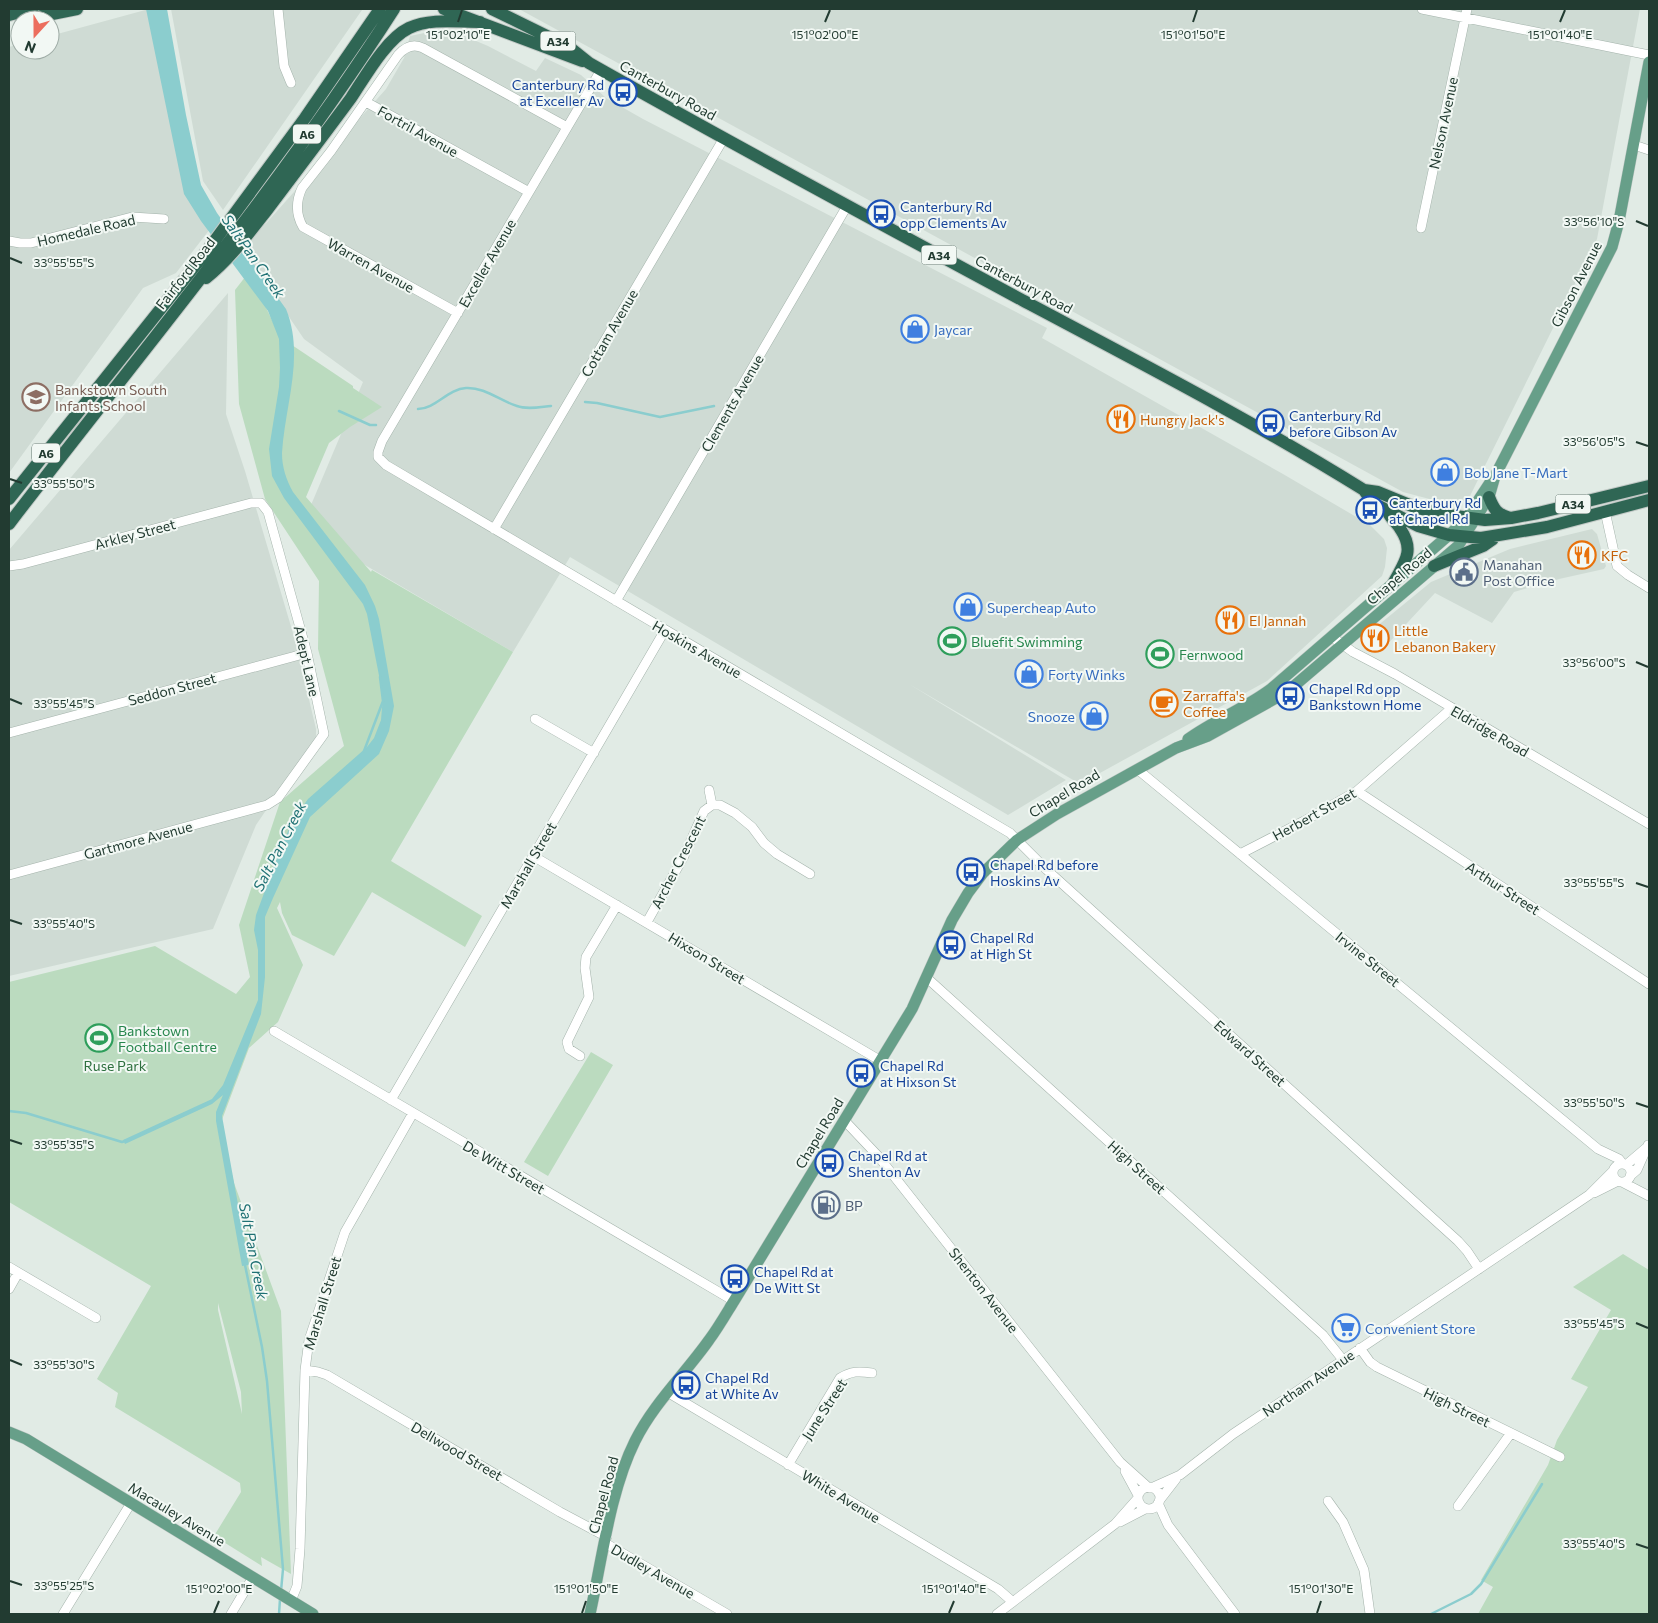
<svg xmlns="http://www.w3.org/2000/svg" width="1658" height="1623" viewBox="0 0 1658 1623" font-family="Commissioner,sans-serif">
<rect width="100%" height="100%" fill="#e1ebe5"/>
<path fill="#cfdbd4" d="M149 9 210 229 176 273 143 288 9 473V47L20 44V50H50V36Z
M171 9 362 10 223 210 203 181Z
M519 9H1640L1597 239 1470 496 1456 506 1403 492Z
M450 30 488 46 536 71 545 58 581 75 606 98 643 119 1047 328 1042 338 1283 474 1370 525 1384 539 1387 548 1385 567 1382 576 1267 681 1080 784 909 684 1066 780 1008 815 570 557 513 652 336 548 311 505 363 382 304 339 243 249 386 89 404 58 410 36 429 32Z
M228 293 226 414 245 471 295 640 316 729V737L256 825 213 929 9 976V550Z
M1592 529 1597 534 1606 566 1604 569 1559 579 1514 592 1492 623 1435 593 1382 650 1366 642 1365 636 1431 582 1510 549Z"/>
<path fill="#bbdbbf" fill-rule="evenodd" d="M249 272 280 337 353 386V388L382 407 350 427 329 443 306 497 371 572 372 570 513 652 391 861 482 916 465 947 372 892 334 956 292 935 282 913 280 902 277 908 303 965 278 1022 249 1048 220 1125 234 1183 281 1311 291 1574 261 1557 262 1566 214 1536 241 1492 240 1483 115 1407 118 1393 97 1379 151 1286 9 1202V982L155 946 236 994 250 977 239 925 280 802 344 746 318 649 319 581 265 499 239 404 235 290ZM218 1303 241 1392 242 1414 218 1310Z
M591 1052 613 1065 548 1176 524 1162Z
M1623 1254 1649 1270V1614H1478L1493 1587 1481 1580 1548 1465 1557 1440 1588 1387 1571 1379 1611 1310 1573 1287Z"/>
<path fill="#8bcdce" d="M146 9H167L186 115 201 185 217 213 286 309C305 356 285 404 282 453 282 467 286 479 293 492L365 585 375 606 379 619 394 706 389 731 379 754 310 817 273 898 265 917V977L261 1014 222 1116 249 1265 242 1266 216 1121V1112L223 1095 212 1104 125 1144 123 1140 212 1099 223 1085 258 1000V950L254 930 256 915 281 847 293 820 308 799 367 747 374 738 381 720 383 696 367 614 363 604 284 498 272 476 269 449 279 387 280 368 279 339 268 311 201 221 184 194Z"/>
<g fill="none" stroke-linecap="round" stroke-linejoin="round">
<path stroke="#8bcdce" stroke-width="2.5" d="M585 402 597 403 660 417 714 406
M418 409C435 409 448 389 466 388 485 387 500 401 517 406 527 410 540 407 551 406
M339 411 370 425H376
M364 751 383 701 380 677
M9 1111 26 1113 122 1142 125 1141
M245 1265 262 1347 267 1381 283 1569 281 1591
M279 1614 280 1599
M1431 1614 1471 1594 1481 1584 1542 1484"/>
<g stroke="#a4b3ab" stroke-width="10">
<path id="minor" d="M278 9 284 66 291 83
M1422 9 1649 55
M601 70 382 441 378 452V457L386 465 1010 833 1047 870 1458 1241 1467 1251 1479 1269
M366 102 529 192
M1634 145 1649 150
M1421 228 1467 9
M9 241 20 243H31L132 217 164 219
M458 313 303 227C296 215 296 201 302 188L331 151 398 55C405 47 413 43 423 48L567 127
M1605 511 1617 566 1628 575 1649 588
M494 529 724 138
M9 566 23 564 251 503H261L268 512 307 653 324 734 278 798 267 805 9 875
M616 601 847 206
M1332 637 1353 652 1395 674 1649 824
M535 719 594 753
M9 733 307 653
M1137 769 1598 1149 1619 1159 1623 1164
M709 790 712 805
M1357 791 1649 984
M1240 854 1304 821 1357 791 1452 708
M533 856 881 1061
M647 922 684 856 704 811 712 805H720L735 813 752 827 764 843 777 854 810 874
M927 978 1323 1335 1343 1360
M274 1031 734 1301
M580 1056 569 1049 567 1042 589 997 585 968 586 957 617 905
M391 1100 665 630
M844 1120 878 1156 1120 1462 1149 1488
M1613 1173a9 9 0 1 1 18 0a9 9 0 1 1-18 0Z
M1626 1165 1646 1148
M1630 1176 1637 1170 1648 1145
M1622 1182 1649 1196
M1594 1193 1618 1181
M9 1267 96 1318
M9 1289 18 1273
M1360 1348 1370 1362 1377 1367 1560 1457
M305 1370 318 1372 327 1375 560 1512 607 1537
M667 1392 998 1589 1013 1602
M788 1465 840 1378C851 1371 859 1371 872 1373
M1125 1471 1138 1495
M1138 1498a11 11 0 1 1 22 0a11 11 0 1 1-22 0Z
M1151 1488 1180 1475 1233 1434 1589 1195 1613 1171
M1159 1501 1176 1479
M1328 1501 1343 1522 1364 1570 1370 1614
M1158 1503 1168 1525 1235 1614
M1458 1506 1511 1433
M1120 1522 1145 1509
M605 1543 727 1614
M291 1601 297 1586 300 1549 305 1370 309 1340 345 1232 413 1113
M63 1614 131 1503
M231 1614 253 1577
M997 1614 1115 1524 1138 1498"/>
</g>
<g stroke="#c1c8c5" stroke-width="12">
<path id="major" d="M1188 739C1214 720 1246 708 1272 688L1449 535 1466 519 1491 481
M9 1432 26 1439 313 1614
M590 1614C602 1560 610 1491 635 1441 654 1403 685 1374 709 1340 718 1328 726 1314 734 1301L912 1009 952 920 968 893 983 873 1017 840 1057 814 1176 748 1208 736 1287 692 1458 546 1489 497 1495 476 1612 247 1619 221 1649 62"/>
</g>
<g stroke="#c1c8c5" stroke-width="14">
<path id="highway" d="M444 9 582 61
M492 9 569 47 589 63C732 144 877 222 1022 300 1137 361 1253 421 1364 490L1373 503 1418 526 1449 535 1481 538 1547 527 1649 500
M9 15 32 9
M22 20 77 9
M206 278C230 259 248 234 267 210 295 173 323 136 351 98 365 77 386 39 409 28 430 18 457 22 480 22
M1364 490 1378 492 1417 508 1448 515 1485 520 1511 518 1538 513 1649 486
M1489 497C1494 510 1497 514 1510 518
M9 499 210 247 305 118 380 9
M1389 514C1392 520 1398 524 1401 530 1415 551 1404 563 1394 582
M9 524C139 354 278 190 394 9
M1434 566 1483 546 1493 539"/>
</g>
<use href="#minor" stroke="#fff" stroke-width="9"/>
<use href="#major" stroke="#679f89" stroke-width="11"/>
<use href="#highway" stroke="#2f6654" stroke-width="12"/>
</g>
<path fill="none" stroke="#223b31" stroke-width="2" d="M458 22 462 10M825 22 830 10M1193 22 1197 10M1560 22 1565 10M1636 221 1648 226M10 258 22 263M1636 442 1648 446M10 479 22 483M1636 662 1648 667M10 699 22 704M1636 883 1648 887M10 920 22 924M1636 1103 1648 1107M10 1140 22 1144M1636 1323 1648 1328M10 1360 22 1365M1636 1544 1648 1548M10 1581 22 1585M214 1613 219 1601M582 1613 586 1601M949 1613 954 1601M1317 1613 1321 1601"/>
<defs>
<g id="bus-ring" transform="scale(1.4375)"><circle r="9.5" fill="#f2f8f4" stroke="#1a4fb4" stroke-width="1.5"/><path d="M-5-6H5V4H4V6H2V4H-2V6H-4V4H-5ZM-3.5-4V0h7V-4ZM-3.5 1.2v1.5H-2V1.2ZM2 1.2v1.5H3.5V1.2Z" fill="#1a4fb4"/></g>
<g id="shop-ring" transform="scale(1.4375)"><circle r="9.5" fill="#f2f8f4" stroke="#3f7fe0" stroke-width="1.5"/><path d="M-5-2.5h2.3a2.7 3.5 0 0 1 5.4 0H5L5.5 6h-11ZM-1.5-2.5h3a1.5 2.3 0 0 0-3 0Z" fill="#3f7fe0"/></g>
<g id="school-ring" transform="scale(1.4375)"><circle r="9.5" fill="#f2f8f4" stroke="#8d6e63" stroke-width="1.5"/><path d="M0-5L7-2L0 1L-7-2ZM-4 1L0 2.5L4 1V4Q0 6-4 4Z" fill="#8d6e63"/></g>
<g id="restaurant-ring" transform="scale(1.4375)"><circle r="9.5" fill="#f2f8f4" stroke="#e8710a" stroke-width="1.5"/><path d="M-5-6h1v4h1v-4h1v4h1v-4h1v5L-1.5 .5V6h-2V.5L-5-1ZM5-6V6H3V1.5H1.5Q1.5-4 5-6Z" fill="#e8710a"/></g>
<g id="civic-ring" transform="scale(1.4375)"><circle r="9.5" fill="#f2f8f4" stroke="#5c6f8a" stroke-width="1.5"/><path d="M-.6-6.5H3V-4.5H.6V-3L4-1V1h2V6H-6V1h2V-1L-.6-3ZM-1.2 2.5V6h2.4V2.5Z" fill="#5c6f8a"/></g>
<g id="stadium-ring" transform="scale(1.4375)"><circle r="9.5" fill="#f2f8f4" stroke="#2e9e5b" stroke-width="1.5"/><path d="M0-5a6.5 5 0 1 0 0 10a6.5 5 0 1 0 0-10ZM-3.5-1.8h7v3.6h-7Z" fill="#2e9e5b"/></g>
<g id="cafe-ring" transform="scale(1.4375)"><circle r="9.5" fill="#f2f8f4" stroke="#e8710a" stroke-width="1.5"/><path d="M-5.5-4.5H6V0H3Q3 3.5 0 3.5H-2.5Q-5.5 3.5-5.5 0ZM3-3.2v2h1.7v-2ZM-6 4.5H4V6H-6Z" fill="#e8710a"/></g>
<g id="fuel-ring" transform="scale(1.4375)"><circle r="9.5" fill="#f2f8f4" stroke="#5c6f8a" stroke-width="1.5"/><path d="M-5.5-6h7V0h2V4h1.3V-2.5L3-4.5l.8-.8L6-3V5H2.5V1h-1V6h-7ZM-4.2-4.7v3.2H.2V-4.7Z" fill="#5c6f8a"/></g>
<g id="supermarket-ring" transform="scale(1.4375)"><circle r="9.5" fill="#f2f8f4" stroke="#3f7fe0" stroke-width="1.5"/><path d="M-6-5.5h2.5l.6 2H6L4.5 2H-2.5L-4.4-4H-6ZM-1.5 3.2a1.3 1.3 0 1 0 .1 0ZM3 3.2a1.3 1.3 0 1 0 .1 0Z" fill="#3f7fe0"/></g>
</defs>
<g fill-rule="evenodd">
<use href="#bus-ring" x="623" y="92"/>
<use href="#bus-ring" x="881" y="214"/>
<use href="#shop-ring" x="915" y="329"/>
<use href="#school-ring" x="36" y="397"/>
<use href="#restaurant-ring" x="1121" y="419"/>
<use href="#bus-ring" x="1270" y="423"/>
<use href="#shop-ring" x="1445" y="472"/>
<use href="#bus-ring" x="1370" y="510"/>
<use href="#restaurant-ring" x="1582" y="555"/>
<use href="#civic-ring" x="1464" y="572"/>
<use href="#shop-ring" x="968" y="607"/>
<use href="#restaurant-ring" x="1230" y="620"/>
<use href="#restaurant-ring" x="1375" y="638"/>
<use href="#stadium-ring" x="952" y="641"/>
<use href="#stadium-ring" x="1160" y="654"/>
<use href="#shop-ring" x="1029" y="674"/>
<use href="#bus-ring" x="1290" y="696"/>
<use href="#cafe-ring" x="1164" y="703"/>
<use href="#shop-ring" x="1094" y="716"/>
<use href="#bus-ring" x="971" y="872"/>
<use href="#bus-ring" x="951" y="945"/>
<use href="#stadium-ring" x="99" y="1038"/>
<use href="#bus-ring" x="861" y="1073"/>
<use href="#bus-ring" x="829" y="1163"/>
<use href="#fuel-ring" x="826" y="1205"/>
<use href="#bus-ring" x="735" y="1279"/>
<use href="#supermarket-ring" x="1346" y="1328"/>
<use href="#bus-ring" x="686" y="1385"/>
</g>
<g text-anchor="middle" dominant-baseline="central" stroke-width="4" stroke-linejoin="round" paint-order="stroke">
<g fill="#f2f8f4" stroke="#60746c" stroke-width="1">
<rect x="540.5" y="31.5" width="35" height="19" rx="4"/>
<rect x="293" y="124.5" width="28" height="19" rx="4"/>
<rect x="921.5" y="245.5" width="35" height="19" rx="4"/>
<rect x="32" y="443.5" width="28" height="19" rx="4"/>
<rect x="1555.5" y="494.5" width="35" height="19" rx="4"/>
</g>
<g font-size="12" font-weight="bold" fill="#223b31">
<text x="558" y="41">A34</text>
<text x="307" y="134">A6</text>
<text x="939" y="255">A34</text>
<text x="46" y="453">A6</text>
<text x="1573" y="504">A34</text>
</g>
<g font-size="14" fill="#164399" stroke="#f2f8f4" text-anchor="start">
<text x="604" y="84" text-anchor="end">Canterbury Rd<tspan x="604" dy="16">at Exceller Av</tspan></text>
<text x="900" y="206">Canterbury Rd<tspan x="900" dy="16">opp Clements Av</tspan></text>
<text x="1289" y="415">Canterbury Rd<tspan x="1289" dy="16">before Gibson Av</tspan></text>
<text x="1389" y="502">Canterbury Rd<tspan x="1389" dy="16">at Chapel Rd</tspan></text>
<text x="1309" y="688">Chapel Rd opp<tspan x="1309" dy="16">Bankstown Home</tspan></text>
<text x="990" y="864">Chapel Rd before<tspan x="990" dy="16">Hoskins Av</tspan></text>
<text x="970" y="937">Chapel Rd<tspan x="970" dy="16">at High St</tspan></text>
<text x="880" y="1065">Chapel Rd<tspan x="880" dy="16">at Hixson St</tspan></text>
<text x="848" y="1155">Chapel Rd at<tspan x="848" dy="16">Shenton Av</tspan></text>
<text x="754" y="1271">Chapel Rd at<tspan x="754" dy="16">De Witt St</tspan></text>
<text x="705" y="1377">Chapel Rd<tspan x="705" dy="16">at White Av</tspan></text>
</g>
<g font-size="14" fill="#223b31" stroke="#f2f8f4">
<text transform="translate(668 90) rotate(29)">Canterbury Road</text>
<text transform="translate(1443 123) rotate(-78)">Nelson Avenue</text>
<text transform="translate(418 131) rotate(29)">Fortril Avenue</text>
<text transform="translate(86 230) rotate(-13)">Homedale Road</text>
<text transform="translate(487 263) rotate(-60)">Exceller Avenue</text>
<text transform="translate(371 265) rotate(29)">Warren Avenue</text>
<text transform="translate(185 273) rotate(-52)">Fairford Road</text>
<text transform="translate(1024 284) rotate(28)">Canterbury Road</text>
<text transform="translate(1576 284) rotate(-63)">Gibson Avenue</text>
<text transform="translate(609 333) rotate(-60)">Cottam Avenue</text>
<text transform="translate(732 403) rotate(-60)">Clements Avenue</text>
<text transform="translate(135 534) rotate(-15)">Arkley Street</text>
<text transform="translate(1399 576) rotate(-40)">Chapel Road</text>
<text transform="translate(697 649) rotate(30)">Hoskins Avenue</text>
<text transform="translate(307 661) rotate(77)">Adept Lane</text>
<text transform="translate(172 689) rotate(-15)">Seddon Street</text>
<text transform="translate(1490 731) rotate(30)">Eldridge Road</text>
<text transform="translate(1064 793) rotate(-31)">Chapel Road</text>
<text transform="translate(1314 814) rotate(-29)">Herbert Street</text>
<text transform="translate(138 840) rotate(-15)">Gartmore Avenue</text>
<text transform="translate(678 862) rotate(-63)">Archer Crescent</text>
<text transform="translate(528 865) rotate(-60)">Marshall Street</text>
<text transform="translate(1503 888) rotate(33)">Arthur Street</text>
<text transform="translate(707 958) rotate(31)">Hixson Street</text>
<text transform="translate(1368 959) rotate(39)">Irvine Street</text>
<text transform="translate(1250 1053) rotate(42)">Edward Street</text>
<text transform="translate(819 1133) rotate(-59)">Chapel Road</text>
<text transform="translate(504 1167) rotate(30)">De Witt Street</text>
<text transform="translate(1137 1167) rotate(42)">High Street</text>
<text transform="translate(984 1290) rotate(52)">Shenton Avenue</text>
<text transform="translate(322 1303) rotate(-73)">Marshall Street</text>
<text transform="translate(1308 1383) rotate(-34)">Northam Avenue</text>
<text transform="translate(1457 1407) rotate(26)">High Street</text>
<text transform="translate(824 1409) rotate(-57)">June Street</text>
<text transform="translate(457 1451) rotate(30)">Dellwood Street</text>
<text transform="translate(603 1495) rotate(-75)">Chapel Road</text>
<text transform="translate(841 1496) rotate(31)">White Avenue</text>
<text transform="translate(177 1514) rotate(31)">Macauley Avenue</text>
<text transform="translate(653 1571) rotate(30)">Dudley Avenue</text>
</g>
<g font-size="14" fill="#366cbe" stroke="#f2f8f4" text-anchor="start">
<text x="934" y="329">Jaycar</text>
<text x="1464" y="472">Bob Jane T-Mart</text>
<text x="987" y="607">Supercheap Auto</text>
<text x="1048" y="674">Forty Winks</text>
<text x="1075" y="716" text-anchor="end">Snooze</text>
<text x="1365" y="1328">Convenient Store</text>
</g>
<g font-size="14" fill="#785e54" stroke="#f2f8f4" text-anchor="start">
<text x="55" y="389">Bankstown South<tspan x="55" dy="16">Infants School</tspan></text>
</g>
<g font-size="14" fill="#c56008" stroke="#f2f8f4" text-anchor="start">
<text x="1140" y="419">Hungry Jack's</text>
<text x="1601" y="555">KFC</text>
<text x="1249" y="620">El Jannah</text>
<text x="1394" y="630">Little<tspan x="1394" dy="16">Lebanon Bakery</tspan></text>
<text x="1183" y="695">Zarraffa's<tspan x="1183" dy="16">Coffee</tspan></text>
</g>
<g font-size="14" fill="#4e5e75" stroke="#f2f8f4" text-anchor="start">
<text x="1483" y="564">Manahan<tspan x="1483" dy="16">Post Office</tspan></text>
<text x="845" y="1205">BP</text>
</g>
<g font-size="14" fill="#27864d" stroke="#f2f8f4" text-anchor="start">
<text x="971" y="641">Bluefit Swimming</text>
<text x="1179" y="654">Fernwood</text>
<text x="118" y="1030">Bankstown<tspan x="118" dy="16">Football Centre</tspan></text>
</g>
<g font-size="14" fill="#2e703f" stroke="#f2f8f4">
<text x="115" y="1065">Ruse Park</text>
</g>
<g font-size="15" font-style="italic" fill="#1f7174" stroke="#f2f8f4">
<text transform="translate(254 256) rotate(55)">Salt Pan Creek</text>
<text transform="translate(279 846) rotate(-63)">Salt Pan Creek</text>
<text transform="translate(254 1251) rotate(79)">Salt Pan Creek</text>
</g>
</g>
<g font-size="12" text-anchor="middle" fill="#223b31" stroke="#f2f8f4" stroke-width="4" stroke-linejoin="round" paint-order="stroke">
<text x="458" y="39">151°02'10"E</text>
<text x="825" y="39">151°02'00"E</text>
<text x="1193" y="39">151°01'50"E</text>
<text x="1560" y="39">151°01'40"E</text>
<text x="1594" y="226">33°56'10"S</text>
<text x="64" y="267">33°55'55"S</text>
<text x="1594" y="446">33°56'05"S</text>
<text x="64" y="488">33°55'50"S</text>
<text x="1594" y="667">33°56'00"S</text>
<text x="64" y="708">33°55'45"S</text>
<text x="1594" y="887">33°55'55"S</text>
<text x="64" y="928">33°55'40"S</text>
<text x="1594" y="1107">33°55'50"S</text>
<text x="64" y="1149">33°55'35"S</text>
<text x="1594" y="1328">33°55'45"S</text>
<text x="64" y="1369">33°55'30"S</text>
<text x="1594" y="1548">33°55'40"S</text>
<text x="64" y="1590">33°55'25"S</text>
<text x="219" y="1593">151°02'00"E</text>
<text x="586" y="1593">151°01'50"E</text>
<text x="954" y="1593">151°01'40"E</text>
<text x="1321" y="1593">151°01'30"E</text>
</g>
<rect width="1658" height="1623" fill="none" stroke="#223b31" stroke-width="20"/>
<g transform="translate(35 35) rotate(201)"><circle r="24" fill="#f2f8f4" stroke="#9faca6"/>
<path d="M0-4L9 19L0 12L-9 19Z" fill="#ec6e5e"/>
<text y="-8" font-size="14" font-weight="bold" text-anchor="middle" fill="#223b31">N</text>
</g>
</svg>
